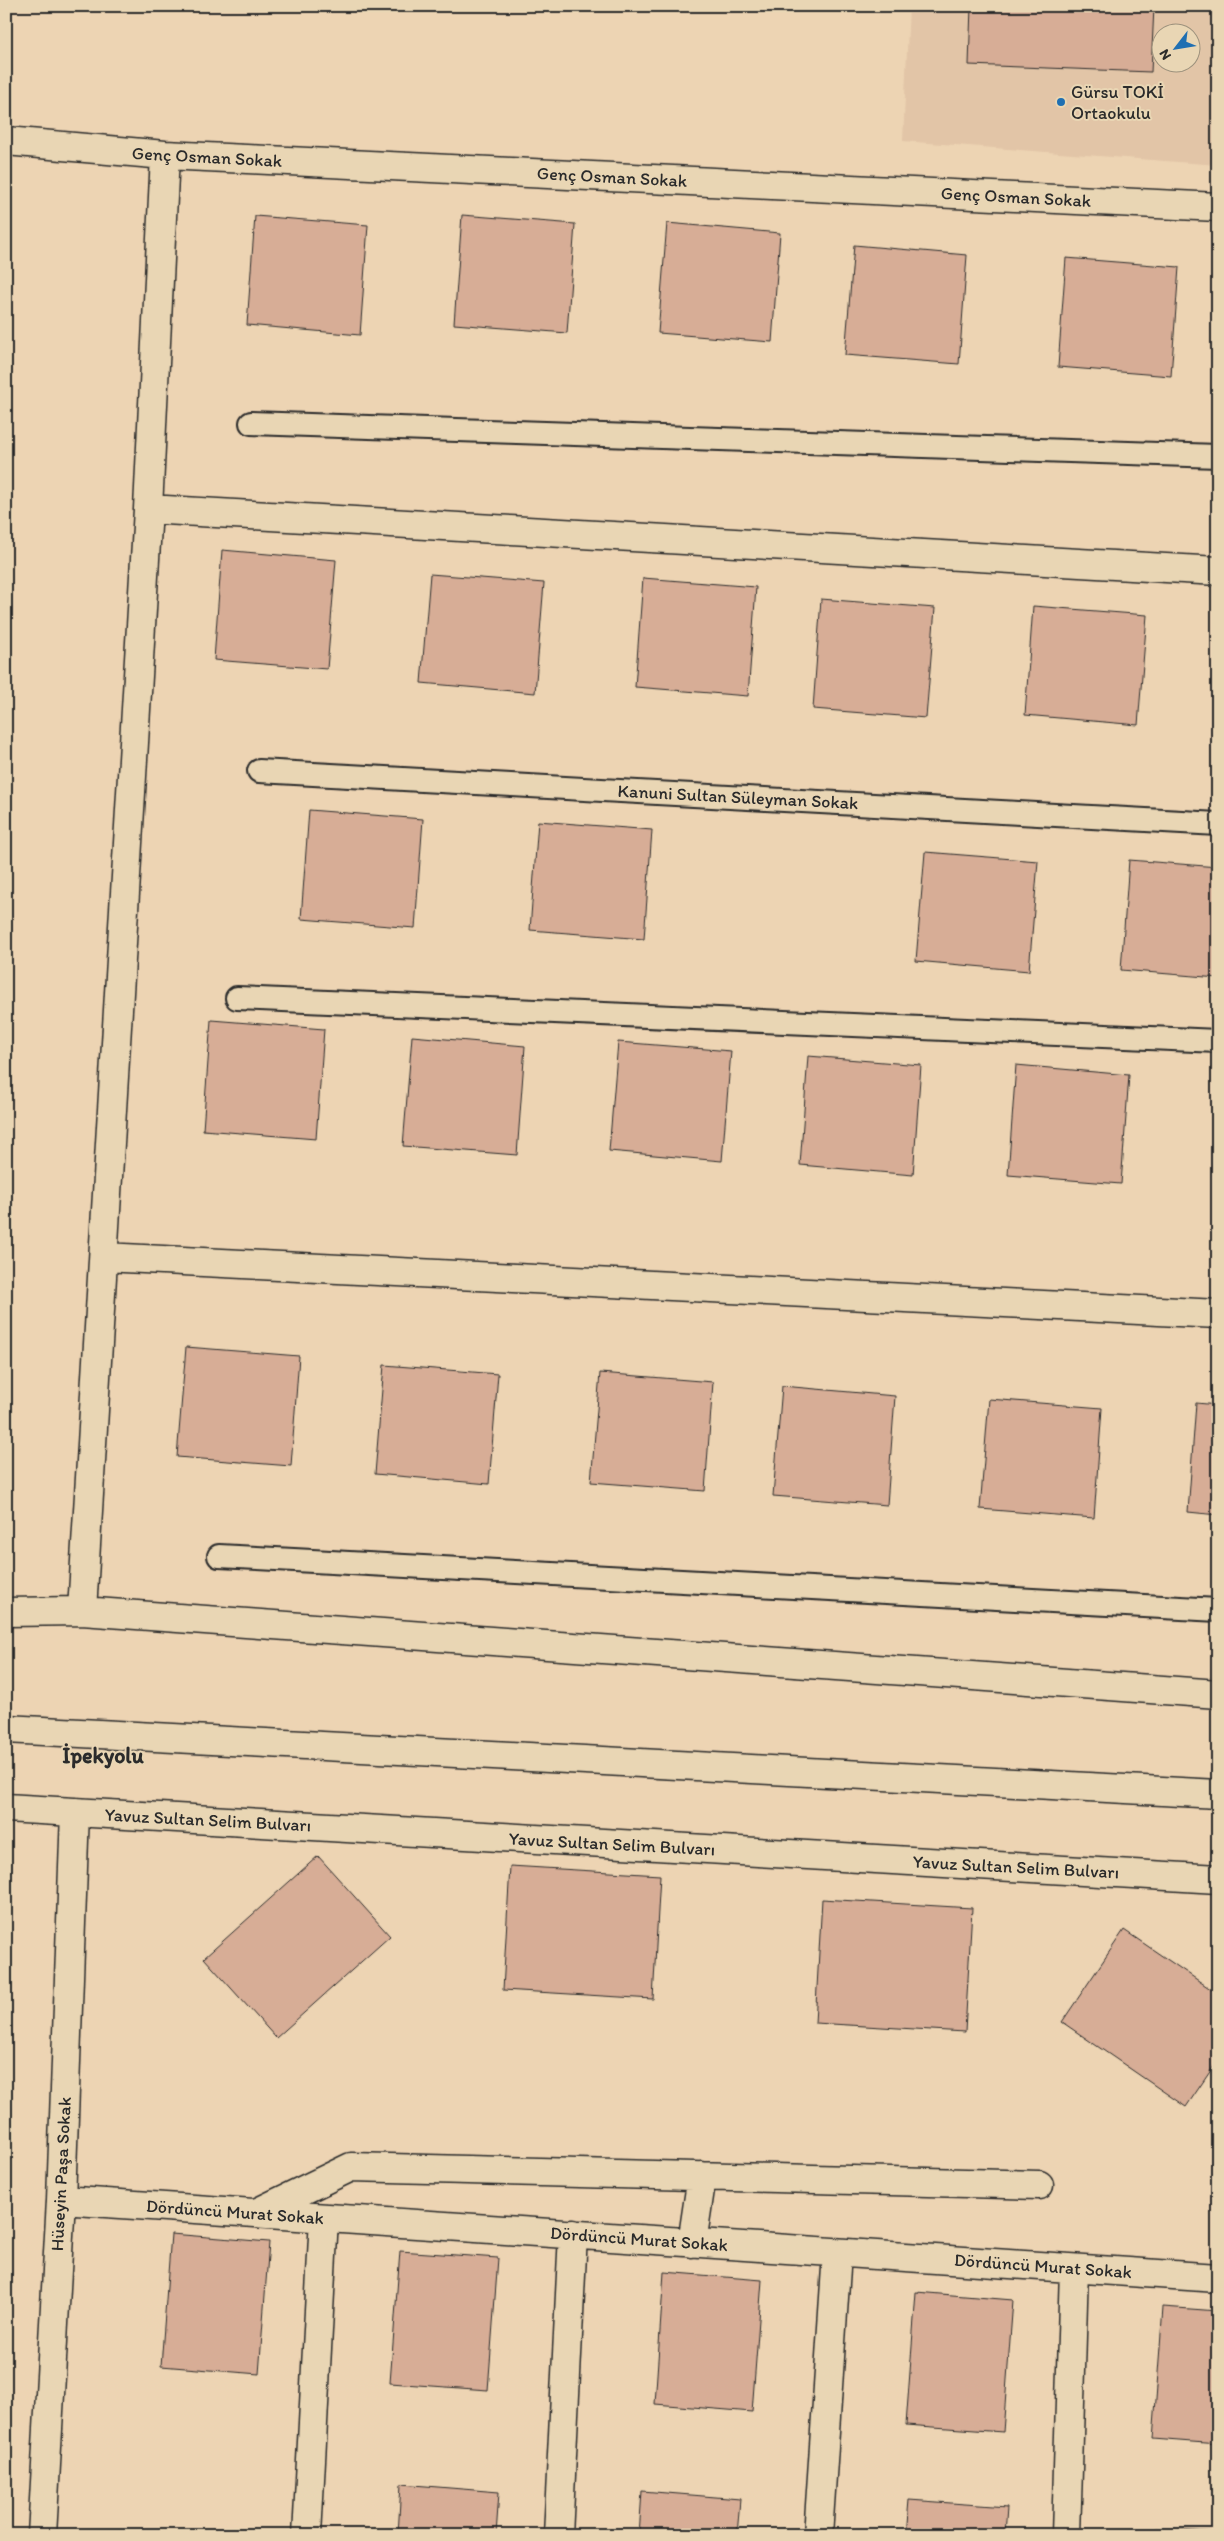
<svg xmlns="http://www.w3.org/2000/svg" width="1224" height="2541" viewBox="0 0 1224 2541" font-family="Itim,sans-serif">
<rect width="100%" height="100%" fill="#edd4b3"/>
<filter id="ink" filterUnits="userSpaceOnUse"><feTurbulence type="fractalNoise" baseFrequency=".02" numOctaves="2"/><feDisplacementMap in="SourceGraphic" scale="10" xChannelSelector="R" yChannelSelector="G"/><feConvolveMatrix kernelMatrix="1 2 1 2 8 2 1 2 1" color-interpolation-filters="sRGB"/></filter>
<g filter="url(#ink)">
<path fill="#e2c5a7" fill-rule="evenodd" d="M909 6H1218V165L903 141ZM1162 32H1192V62H1162Z"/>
<path fill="#d7ad96" stroke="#2b2b2b" d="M971 6H1154L1151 72 969 65Z
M462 215 575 224 567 333 454 324Z
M255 216 368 225 360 335 247 325Z
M667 223 780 233 772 342 658 333Z
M854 245 967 255 959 364 845 355Z
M1066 258 1179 267 1171 376 1058 367Z
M222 550 336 560 327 669 214 660Z
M430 574 544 583 535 693 421 683Z
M643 578 756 587 748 696 635 687Z
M821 599 935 608 926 718 813 709Z
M1033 606 1147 615 1138 725 1025 715Z
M309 810 423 819 415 928 301 919Z
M538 821 652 830 644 939 530 930Z
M925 852 1038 861 1029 971 916 961Z
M1129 860 1218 867V978L1121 970Z
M211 1020 324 1029 316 1139 203 1130Z
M412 1036 525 1046 517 1155 403 1146Z
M618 1042 731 1051 722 1161 609 1151Z
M808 1056 921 1065 913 1175 800 1165Z
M1016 1065 1129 1075 1121 1184 1008 1175Z
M186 1347 299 1356 291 1466 177 1457Z
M384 1365 498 1374 489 1484 375 1474Z
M600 1373 713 1382 705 1491 591 1482Z
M782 1386 895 1396 887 1505 773 1496Z
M989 1399 1102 1408 1094 1518 980 1509Z
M1196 1403 1218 1405V1515L1188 1512Z
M318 1856 390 1936 276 2038 204 1958Z
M510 1866 660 1875 653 1999 503 1990Z
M822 1899 972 1908 965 2032 815 2023Z
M1124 1930 1218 1994V2060L1186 2107 1062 2022Z
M171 2234 269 2242 259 2374 161 2366Z
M400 2251 498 2258 488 2390 390 2383Z
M664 2272 762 2280 752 2412 655 2404Z
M916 2292 1013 2300 1003 2432 906 2425Z
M1163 2307 1218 2311V2444L1153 2439Z
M401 2484 499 2492 496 2535H398Z
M642 2491 740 2499 737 2535H639Z
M909 2500 1007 2507 1005 2535H906Z
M1157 2528 1218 2533V2535H1156Z"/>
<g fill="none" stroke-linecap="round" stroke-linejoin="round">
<g stroke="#2b2b2b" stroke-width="26">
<path id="lane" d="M251 423 1218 456
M259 771 1218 824
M237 998 1218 1041
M219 1556 1218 1610"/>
</g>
<g stroke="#2b2b2b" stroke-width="31">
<path id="street" d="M6 141 165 155 1218 207
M148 509 1218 571
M104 1257 1218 1314
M82 1611 148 509 165 155
M6 1612 82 1611 1218 1694
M6 1729 1218 1794
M6 1808 1218 1879
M61 2200 1218 2278
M256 2213 351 2167 1039 2185
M692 2243 702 2176
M42 2535 61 2200 75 1812
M307 2535 324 2218
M558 2535 573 2234
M818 2535 837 2253
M1066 2535 1074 2269"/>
</g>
<use href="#lane" stroke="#e9d6b4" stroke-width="22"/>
<use href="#street" stroke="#e9d6b4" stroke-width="28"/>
</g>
</g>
<circle fill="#1f6fb2" stroke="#e9d6b4" stroke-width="2" cx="1061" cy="102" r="5"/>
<g text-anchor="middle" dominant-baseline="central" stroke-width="4" stroke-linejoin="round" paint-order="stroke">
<g font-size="18" fill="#2b2b2b" stroke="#e9d6b4" text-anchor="start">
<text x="1071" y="92">Gürsu TOKİ<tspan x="1071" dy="21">Ortaokulu</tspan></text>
</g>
<g font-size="18" fill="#2b2b2b" stroke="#e9d6b4">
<text transform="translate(207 157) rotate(3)">Genç Osman Sokak</text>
<text transform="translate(612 177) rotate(3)">Genç Osman Sokak</text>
<text transform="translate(1016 197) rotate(3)">Genç Osman Sokak</text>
<text transform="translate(738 797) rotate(3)">Kanuni Sultan Süleyman Sokak</text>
<text transform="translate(208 1820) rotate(3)">Yavuz Sultan Selim Bulvarı</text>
<text transform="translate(612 1844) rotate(3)">Yavuz Sultan Selim Bulvarı</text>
<text transform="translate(1016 1867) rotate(3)">Yavuz Sultan Selim Bulvarı</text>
<text transform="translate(61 2174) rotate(-87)">Hüseyin Paşa Sokak</text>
<text transform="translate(235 2212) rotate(4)">Dördüncü Murat Sokak</text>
<text transform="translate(639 2239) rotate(4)">Dördüncü Murat Sokak</text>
<text transform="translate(1043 2266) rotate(4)">Dördüncü Murat Sokak</text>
</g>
<g font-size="22" font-weight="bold" fill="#2b2b2b" stroke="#e9d6b4">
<text x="103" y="1755">İpekyolu</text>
</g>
</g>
<rect width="1224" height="2541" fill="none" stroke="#e9d6b4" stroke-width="25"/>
<rect x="12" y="12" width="1199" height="2516" fill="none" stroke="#2b2b2b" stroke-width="2" filter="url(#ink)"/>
<g transform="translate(1176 48) rotate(239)"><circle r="24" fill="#e9d6b4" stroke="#9d927d"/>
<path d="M0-4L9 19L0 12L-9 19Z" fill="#1f6fb2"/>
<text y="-8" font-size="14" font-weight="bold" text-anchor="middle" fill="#2b2b2b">N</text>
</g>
</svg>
